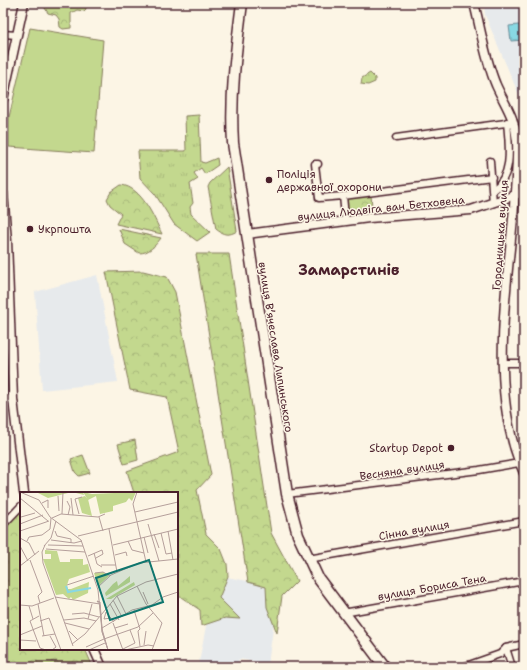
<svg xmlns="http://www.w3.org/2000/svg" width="527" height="670" viewBox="0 0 527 670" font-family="'Shantell Sans',sans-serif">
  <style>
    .built { fill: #e7eaec }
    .grass { fill: url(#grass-tufts); stroke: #867c5c }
    .forest { fill: url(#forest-crowns); stroke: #867c5c }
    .pitch { fill: #c3d88e; stroke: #867c5c }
    .water { fill: url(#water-ripples); stroke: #6f8e99 }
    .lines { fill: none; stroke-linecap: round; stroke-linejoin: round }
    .minor-casing { stroke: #4a1f2b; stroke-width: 9 }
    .tertiary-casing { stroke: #4a1f2b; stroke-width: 11 }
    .primary-casing { stroke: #4a1f2b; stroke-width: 13 }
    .minor { stroke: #fcf5e5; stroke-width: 6 }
    .tertiary { stroke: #fcf5e5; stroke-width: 8 }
    .primary { stroke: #fcf5e5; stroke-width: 10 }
    .poi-dot { fill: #4a1f2b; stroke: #fcf5e5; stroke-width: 1.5 }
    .labels { text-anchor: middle; stroke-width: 3; stroke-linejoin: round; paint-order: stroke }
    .poi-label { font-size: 11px; fill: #4a1f2b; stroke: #fcf5e5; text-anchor: start }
    .street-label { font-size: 11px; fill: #4a1f2b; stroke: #fcf5e5 }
    .district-label { font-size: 15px; font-weight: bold; fill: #4a1f2b; stroke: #fcf5e5 }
    .inset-river { fill: none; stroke: #88d8e3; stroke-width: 2 }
    .inset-road { fill: none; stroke: #b59f9b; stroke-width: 1 }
    .view { fill: #0f766e; fill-opacity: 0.15; stroke: #0f766e; stroke-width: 2 }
    .inset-edge { fill: none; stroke: #4a1f2b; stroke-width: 2 }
  </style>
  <defs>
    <pattern id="grass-tufts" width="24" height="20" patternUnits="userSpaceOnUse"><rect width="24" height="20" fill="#c3d88e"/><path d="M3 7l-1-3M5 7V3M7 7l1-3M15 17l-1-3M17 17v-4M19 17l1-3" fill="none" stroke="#a9b97b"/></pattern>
    <pattern id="forest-crowns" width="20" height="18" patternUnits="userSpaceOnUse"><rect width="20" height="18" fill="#c3d88e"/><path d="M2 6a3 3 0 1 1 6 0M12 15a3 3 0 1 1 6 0" fill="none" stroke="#a9b97b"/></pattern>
    <pattern id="water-ripples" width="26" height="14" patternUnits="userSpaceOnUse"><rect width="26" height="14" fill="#88d8e3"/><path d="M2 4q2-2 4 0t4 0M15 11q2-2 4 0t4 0" fill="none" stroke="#77b9c3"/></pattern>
  </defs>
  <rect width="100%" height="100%" fill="#fcf5e5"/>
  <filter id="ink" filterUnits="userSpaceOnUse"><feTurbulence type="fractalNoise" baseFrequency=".025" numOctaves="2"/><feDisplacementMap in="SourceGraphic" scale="8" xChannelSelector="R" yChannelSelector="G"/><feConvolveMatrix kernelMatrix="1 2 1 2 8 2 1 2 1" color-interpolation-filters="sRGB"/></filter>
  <g filter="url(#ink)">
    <!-- built -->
    <g class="built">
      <polygon points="484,3 524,3 524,107 485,15"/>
      <polygon points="97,275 118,382 42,390 35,292"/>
      <polygon points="216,575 279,587 268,664 239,659 237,667 198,667"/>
    </g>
    <!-- grass -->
    <g class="grass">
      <polygon points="199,115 201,162 205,163 217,158 218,165 205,174 201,168 194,173 198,179 190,184 193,203 190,207 191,214 210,232 197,241 174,224 155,194 140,178 138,151 186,151 185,116"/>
      <path d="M 227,167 L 237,231 C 229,236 223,235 216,229 L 208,187 L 210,183 Z"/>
    </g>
    <!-- forest -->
    <g class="forest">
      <polygon points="42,3 85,3 86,9 84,11 77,10 71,13 71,28 63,29 60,27 59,19 56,15 48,13"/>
      <polygon points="370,73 375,78 375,82 368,85 361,84 362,78"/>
      <path d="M 121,185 C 142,187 154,218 162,234 L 116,224 L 121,214 L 110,205 L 107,199 L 111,192 Z"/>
      <polygon points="371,195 372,207 348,210 347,198"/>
      <path d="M 119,229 L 161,238 C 155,246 149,253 139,253 L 125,244 Z"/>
      <polygon points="196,254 229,254 271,533 297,581 282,596 277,633 267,607 266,587 248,582"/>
      <polygon points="143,271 167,277 175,292 211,475 197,490 206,534 221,549 227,564 228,576 219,598 240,619 225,618 201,626 200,610 181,597 177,589 177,493 134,493 127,471 179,452 167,397 130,390 106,272"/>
      <polygon points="135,440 138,460 124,464 118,444"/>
      <polygon points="83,455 90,473 79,476 75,472 71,459"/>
      <polygon points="21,511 21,649 85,649 93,667 3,667 3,531"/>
    </g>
    <!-- pitch -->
    <polygon class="pitch" points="30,28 103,40 94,153 9,147 9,117"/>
    <!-- water -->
    <polygon class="water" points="518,25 524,26 524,40 511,41 509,26"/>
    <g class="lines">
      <!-- minor casing -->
      <g class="minor-casing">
        <g id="minor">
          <polyline points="3,34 17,35"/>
          <polyline points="396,138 513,122"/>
          <polyline points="490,161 493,203"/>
          <polyline points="318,164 315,164 319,198 343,196 345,217"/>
          <path d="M 493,190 C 514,175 509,146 507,122"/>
          <polyline points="343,196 492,177"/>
          <polyline points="502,363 524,363"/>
          <polyline points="3,398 13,399"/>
          <polyline points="287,494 479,470 519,463"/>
          <polyline points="3,525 21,506"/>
          <polyline points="308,559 524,521"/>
          <polyline points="343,613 524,581"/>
          <polyline points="506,648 512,667"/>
          <polyline points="463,667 500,654 506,648 524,644"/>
        </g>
      </g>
      <!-- tertiary casing -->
      <g class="tertiary-casing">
        <g id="tertiary">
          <path d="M 474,3 C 481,30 485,59 496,85 C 505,105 515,117 517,141 C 518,163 515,186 514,207 C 507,291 488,395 524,473"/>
          <polyline points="3,99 24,3"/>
          <polyline points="3,193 7,241 13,399 24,493"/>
          <polyline points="247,234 369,218 471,210 524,192"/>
          <polyline points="94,649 102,667"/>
        </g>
      </g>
      <!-- primary casing -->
      <g class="primary-casing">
        <path id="primary" d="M 242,3 C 236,50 230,96 233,143 L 287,494 L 298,535 L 318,578 L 385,667"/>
      </g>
      <!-- minor -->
      <use href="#minor" class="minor"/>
      <!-- tertiary -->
      <use href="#tertiary" class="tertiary"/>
      <!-- primary -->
      <use href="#primary" class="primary"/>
    </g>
  </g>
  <!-- markers -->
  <g class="poi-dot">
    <circle cx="269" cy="180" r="4"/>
    <circle cx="30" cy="229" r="4"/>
    <circle cx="451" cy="448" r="4"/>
  </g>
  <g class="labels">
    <!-- poi labels -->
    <g class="poi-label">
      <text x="277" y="178">Поліція<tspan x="277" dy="13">державної охорони</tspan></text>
      <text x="38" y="233">Укрпошта</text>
      <text x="443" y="452" text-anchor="end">Startup Depot</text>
    </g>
    <!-- street labels -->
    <g class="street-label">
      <text transform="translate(381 208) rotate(-6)" y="4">вулиця Людвіга ван Бетховена</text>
      <text transform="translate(500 235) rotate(-86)" y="4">Городницька вулиця</text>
      <text transform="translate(276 347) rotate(81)" y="4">вулиця Вʼячеслава Липинського</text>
      <text transform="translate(402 470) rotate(-8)" y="4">Весняна вулиця</text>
      <text transform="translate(414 530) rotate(-10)" y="4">Сінна вулиця</text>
      <text transform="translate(432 587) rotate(-10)" y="4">вулиця Бориса Тена</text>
    </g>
    <!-- district labels -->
    <g class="district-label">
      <text x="349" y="275">Замарстинів</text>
    </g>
  </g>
  <!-- overview -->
  <g transform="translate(20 492)">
    <rect width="158" height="158" fill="#fcf5e5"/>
    <path d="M 63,0 L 72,2 L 116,0 L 112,9 L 109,6 L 106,10 L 93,14 L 93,19 L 80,22 L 76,4 L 68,8 ZM 25,58 L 37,59 L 40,70 L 50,70 L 50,67 L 63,67 L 63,73 L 68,72 L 70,80 L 49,87 L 47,93 L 48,97 L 51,97 L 69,90 L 68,101 L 53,108 L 51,105 L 49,107 L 43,102 L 36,103 L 23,67 L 31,67 L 31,62 L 25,62 ZM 83,80 L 89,84 L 78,94 L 74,81 ZM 110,84 L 110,90 L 86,104 L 85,101 L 93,92 L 97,89 L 98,94 ZM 114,90 L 115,93 L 91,107 L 86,107 Z" fill="#c3d88e"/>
    <path d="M 65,4 L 68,7 L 72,24 L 62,21 L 58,6 Z" fill="#c3d88e"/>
    <path d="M 16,0 L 63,0 L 64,3 L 52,0 L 28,6 Z" fill="#c3d88e"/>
    <path class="inset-river" d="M 46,94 L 48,100 L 71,96"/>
    <path class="inset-road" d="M 0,0 L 19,8 L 30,25 L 61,48 L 78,98 L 82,139 L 88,158M 117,0 L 113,12 L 126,70M 38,4 L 39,19M 0,6 L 28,29M 51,6 L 53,23M 47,9 L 50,15 L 48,23M 22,11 L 28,8 L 28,16M 115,20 L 158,10M 42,22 L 43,0M 59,22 L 55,7 L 62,5M 1,25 L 15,21M 79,25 L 83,39M 32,26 L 41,22 L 78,25 L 85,22M 0,32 L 23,23M 128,32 L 139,69M 89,37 L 97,80M 0,39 L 29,29M 35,39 L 37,44 L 51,47 L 51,51M 148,39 L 153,68M 141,41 L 146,62 L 152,61M 134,42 L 139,56M 58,44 L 158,20M 124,45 L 128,61M 0,46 L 9,51 L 15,63M 31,48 L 54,51 L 62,49M 7,49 L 9,45 L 22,43 L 30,37 L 31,26M 108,49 L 112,58 L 124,61M 25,53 L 22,60 L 23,71 L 53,154M 28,53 L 63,54M 93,53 L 158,37M 0,54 L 8,69M 24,54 L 31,46 L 36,29M 26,57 L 65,60M 74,61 L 77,72 L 82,75M 95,63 L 106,60 L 107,64M 68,64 L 82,58 L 83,62 L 76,66M 10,68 L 22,100 L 18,104 L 20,111M 81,73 L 96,73M 0,74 L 19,59M 75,81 L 83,80 L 90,84M 47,93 L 74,84M 117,94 L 126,112 L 142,131 L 132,158M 78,95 L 91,83 L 119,71 L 158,67M 123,100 L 128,112M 97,104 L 106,122M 35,105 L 80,112M 93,108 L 102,125M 77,109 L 80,110 L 82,137 L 88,158 L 82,140 L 82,137 L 80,113 ZM 18,112 L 24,144M 90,112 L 99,128M 0,113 L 12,114 L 34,106M 9,114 L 13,127M 114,118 L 120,137 L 118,139 L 120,154M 86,120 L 84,127 L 91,126M 86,120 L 94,130M 52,122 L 64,121 L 79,125M 19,124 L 10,129 L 20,156 L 26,158M 68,127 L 72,112M 44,128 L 64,126 L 76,129M 20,129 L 29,126 L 41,158M 45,131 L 69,137M 93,131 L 103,158M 82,136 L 112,118 L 132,113 L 143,105 L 158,100M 95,136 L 108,132M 49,139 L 58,148M 0,143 L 22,134M 22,144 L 35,142M 30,144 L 36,155 L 32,158M 84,147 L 118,135 L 133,121M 0,148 L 16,149M 52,152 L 65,142 L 97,104 L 126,90 L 158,82M 124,153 L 126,139M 66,155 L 84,147M 103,157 L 115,151 L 110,138M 69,158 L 85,151M 105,158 L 128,153 L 134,154"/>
    <path class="view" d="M 129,68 L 143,110 L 90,128 L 76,86 Z"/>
    <rect width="158" height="158" class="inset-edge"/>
  </g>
  <!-- margin -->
  <rect width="527" height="670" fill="none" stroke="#fcf5e5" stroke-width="16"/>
  <rect x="8" y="8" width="511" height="654" fill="none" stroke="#4a1f2b" stroke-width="1.5" filter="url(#ink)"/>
</svg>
